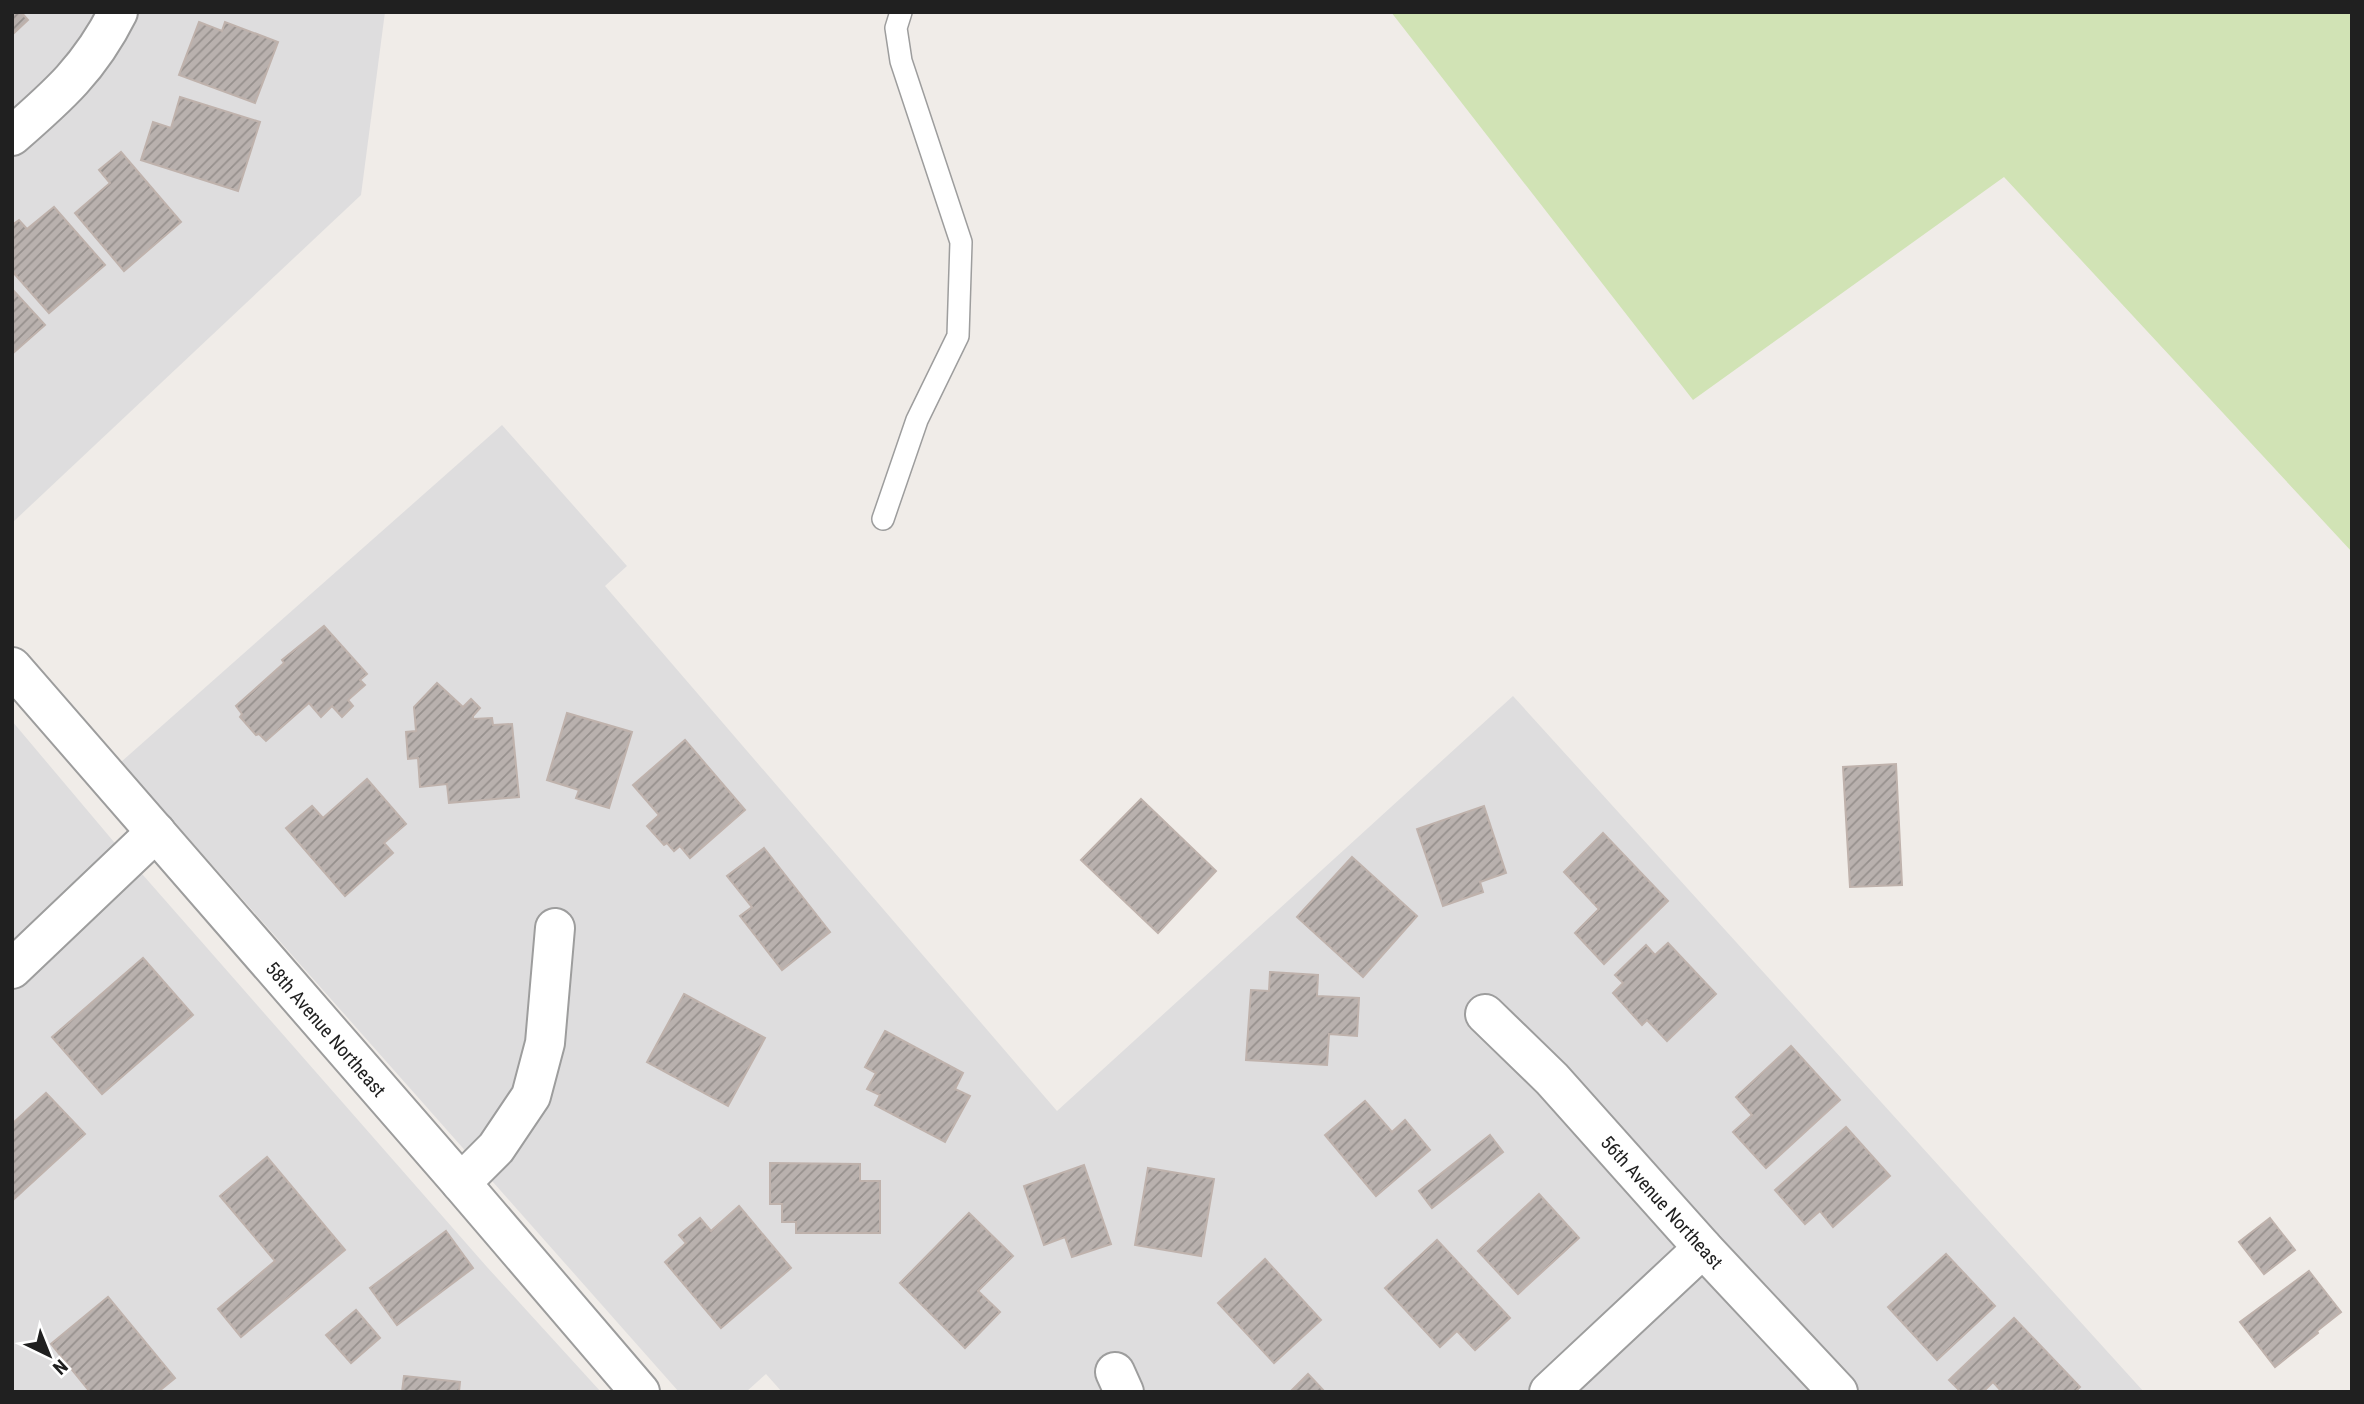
<svg xmlns="http://www.w3.org/2000/svg" width="2364" height="1404" viewBox="0 0 2364 1404" font-family="'Roboto Condensed',sans-serif">
  <style>
    .residential { fill: #deddde }
    .grass { fill: #d1e3b5 }
    .building { fill: url(#building-hatch); stroke: #bfb2ac; stroke-width: 2 }
    .lines { fill: none; stroke-linecap: round; stroke-linejoin: round }
    .lane-casing { stroke: #9d9d9d; stroke-width: 24 }
    .street-casing { stroke: #9d9d9d; stroke-width: 42 }
    .lane { stroke: #fff; stroke-width: 21 }
    .street { stroke: #fff; stroke-width: 38 }
    .labels { text-anchor: middle; stroke-width: 6; stroke-linejoin: round; paint-order: stroke }
    .street-label { font-size: 19px; fill: #202020; stroke: #fff }
  </style>
  <defs>
    <pattern id="building-hatch" width="6" height="6" patternUnits="userSpaceOnUse" patternTransform="scale(1.75)"><rect width="6" height="6" fill="#b9b1ae"/><path d="M-1 1l2-2M0 6l6-6M5 7l2-2" fill="none" stroke="#96908d"/></pattern>
  </defs>
  <rect width="100%" height="100%" fill="#f0ece8"/>
  <!-- residential -->
  <g class="residential">
    <polygon points="12,12 385,12 361,195 12,523"/>
    <polygon points="502,425 627,566 605,586 1057,1111 1513,696 2144,1392 782,1392 766,1374 746,1392 679,1392 121,762"/>
    <polygon points="12,721 114,842 487,1267 601,1392 12,1392"/>
  </g>
  <!-- grass -->
  <polygon class="grass" points="1391,12 2352,12 2352,552 2004,177 1693,400"/>
  <!-- building -->
  <g class="building">
    <polygon points="12,12 21,12 28,20 12,35"/>
    <polygon points="199,22 222,31 225,22 278,42 255,103 179,75"/>
    <polygon points="180,97 260,122 238,191 141,160 153,122 171,128"/>
    <polygon points="121,152 181,222 124,271 75,213 110,183 99,170"/>
    <polygon points="54,207 105,265 49,313 12,271 12,225 19,220 27,229"/>
    <polygon points="12,289 45,325 12,354"/>
    <polygon points="324,626 367,674 360,680 365,685 348,700 353,706 342,717 332,706 321,717 309,703 266,741 259,734 256,735 240,717 242,714 236,706 284,663 282,660"/>
    <polygon points="437,683 463,707 471,699 480,708 473,716 473,719 492,718 493,725 512,724 519,797 449,803 447,784 420,787 418,758 408,759 406,732 416,731 414,707"/>
    <polygon points="567,713 632,732 609,808 576,798 579,790 547,780"/>
    <polygon points="685,740 745,810 690,858 680,846 674,851 667,843 664,845 647,826 659,815 633,785"/>
    <polygon points="1896,764 1902,885 1850,887 1843,767"/>
    <polygon points="367,779 406,824 384,843 393,853 345,896 286,828 312,806 323,818"/>
    <polygon points="1141,799 1216,871 1158,933 1081,860"/>
    <polygon points="1484,806 1506,873 1480,882 1483,892 1443,906 1417,829"/>
    <polygon points="1603,833 1668,901 1604,964 1575,933 1599,909 1564,872"/>
    <polygon points="764,848 830,932 782,970 740,916 752,907 727,876"/>
    <polygon points="1352,857 1417,916 1363,977 1297,917"/>
    <polygon points="1668,943 1716,994 1667,1041 1647,1020 1642,1025 1613,993 1623,983 1615,975 1646,945 1655,955"/>
    <polygon points="143,958 193,1015 102,1094 52,1037"/>
    <polygon points="1270,972 1318,975 1317,996 1359,998 1357,1036 1329,1034 1327,1065 1246,1060 1251,990 1269,991"/>
    <polygon points="684,994 765,1038 728,1106 647,1062"/>
    <polygon points="885,1031 963,1073 955,1089 970,1096 945,1142 875,1105 880,1095 867,1089 876,1073 865,1067"/>
    <polygon points="1791,1046 1840,1100 1766,1168 1733,1132 1752,1115 1736,1097"/>
    <polygon points="46,1093 85,1134 12,1201 12,1124"/>
    <polygon points="1365,1101 1392,1132 1405,1120 1430,1150 1376,1196 1325,1135"/>
    <polygon points="1846,1127 1890,1176 1833,1227 1820,1211 1805,1224 1775,1190"/>
    <polygon points="1490,1135 1503,1152 1432,1208 1419,1191"/>
    <polygon points="267,1157 345,1250 241,1337 218,1309 275,1261 220,1196"/>
    <polygon points="770,1163 860,1164 860,1181 880,1181 880,1233 796,1233 796,1222 782,1222 782,1204 770,1204"/>
    <polygon points="1084,1165 1111,1244 1072,1257 1065,1237 1044,1245 1024,1186"/>
    <polygon points="1148,1168 1214,1179 1201,1256 1135,1245"/>
    <polygon points="1539,1194 1579,1238 1518,1294 1478,1251"/>
    <polygon points="739,1206 791,1268 721,1328 665,1262 686,1243 679,1235 700,1218 711,1231"/>
    <polygon points="969,1213 1013,1256 978,1291 1000,1312 965,1348 900,1283"/>
    <polygon points="2270,1218 2295,1250 2264,1274 2239,1242"/>
    <polygon points="446,1231 473,1268 397,1325 370,1288"/>
    <polygon points="1437,1240 1510,1318 1475,1350 1457,1331 1440,1347 1385,1288"/>
    <polygon points="1946,1254 1995,1306 1937,1360 1888,1307"/>
    <polygon points="1265,1259 1321,1320 1274,1363 1218,1303"/>
    <polygon points="2309,1271 2341,1312 2317,1331 2318,1333 2275,1367 2240,1322"/>
    <polygon points="108,1297 175,1378 158,1392 90,1392 51,1344"/>
    <polygon points="356,1310 380,1338 351,1363 326,1335"/>
    <polygon points="2014,1318 2080,1387 2075,1392 2002,1392 1993,1382 1983,1392 1961,1392 1949,1380"/>
    <polygon points="1308,1374 1325,1392 1290,1392"/>
    <polygon points="404,1376 460,1382 459,1392 402,1392"/>
  </g>
  <g class="lines">
    <!-- lane casing -->
    <g class="lane-casing">
      <polyline id="lane" points="883,519 917,420 958,336 961,242 901,61 896,28 901,12"/>
    </g>
    <!-- street casing -->
    <g class="street-casing">
      <g id="street">
        <path d="M 12,136 C 58,96 90,68 118,12"/>
        <polyline points="12,667 461,1183 640,1392"/>
        <polyline points="12,969 156,832"/>
        <polyline points="1485,1014 1552,1079 1703,1248 1838,1392"/>
        <polyline points="461,1183 496,1148 531,1096 545,1043 555,928"/>
        <polyline points="1115,1372 1124,1392"/>
        <polyline points="1549,1392 1703,1248"/>
      </g>
    </g>
    <!-- lane -->
    <use href="#lane" class="lane"/>
    <!-- street -->
    <use href="#street" class="street"/>
  </g>
  <g class="labels">
    <!-- street labels -->
    <g class="street-label">
      <text transform="translate(326 1029) rotate(49)" y="7">58th Avenue Northeast</text>
      <text transform="translate(1662 1202) rotate(48)" y="7">56th Avenue Northeast</text>
    </g>
  </g>
  <!-- border -->
  <rect width="2364" height="1404" fill="none" stroke="#202020" stroke-width="28"/>
  <!-- north arrow -->
  <g transform="translate(49 1355) rotate(137)" stroke="#ffffff" stroke-width="5" paint-order="stroke">
  <path d="M0-5L12 26L0 18L-12 26Z" fill="#202020"/>
  <text y="-10" font-size="19" font-weight="bold" text-anchor="middle" fill="#202020">N</text>
  </g>
</svg>
